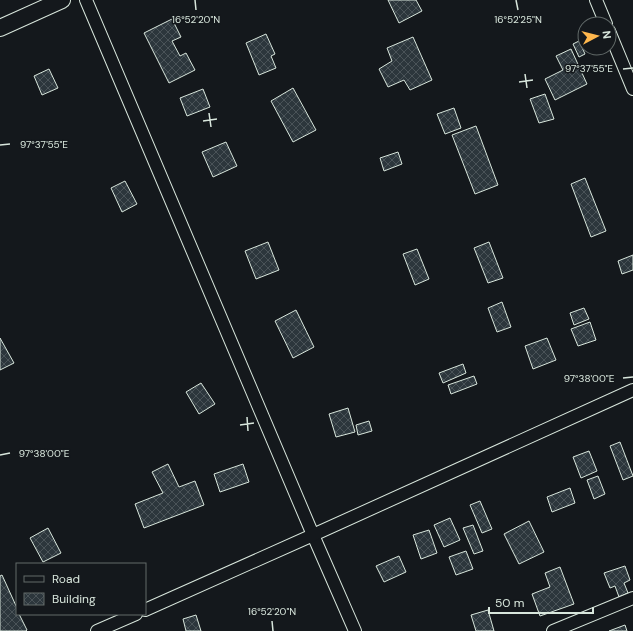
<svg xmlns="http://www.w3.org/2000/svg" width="633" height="631" viewBox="0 0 633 631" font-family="'DM Sans',sans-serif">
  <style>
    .building { fill: url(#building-cross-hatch); stroke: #d8e6dc }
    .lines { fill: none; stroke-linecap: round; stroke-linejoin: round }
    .minor-casing { stroke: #d8e6dc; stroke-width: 14 }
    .tertiary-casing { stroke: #d8e6dc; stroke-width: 18 }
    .minor { stroke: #14181c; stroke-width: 12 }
    .tertiary { stroke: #14181c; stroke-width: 16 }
    .ticks { fill: none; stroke: #d8e6dc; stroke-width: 1.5 }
    .ticks-label { font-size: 10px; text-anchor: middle; fill: #d8e6dc; stroke: #14181c; stroke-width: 3; stroke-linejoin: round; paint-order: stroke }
  </style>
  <defs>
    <pattern id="building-cross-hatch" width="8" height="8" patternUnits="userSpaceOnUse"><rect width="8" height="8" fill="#2c363c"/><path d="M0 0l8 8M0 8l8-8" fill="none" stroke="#4a5358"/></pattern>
  </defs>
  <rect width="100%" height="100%" fill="#14181c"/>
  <!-- building -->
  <g class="building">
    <polygon points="388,0 416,0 422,11 399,23"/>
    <polygon points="172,19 181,37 172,41 180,56 186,53 195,70 169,83 144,33"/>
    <polygon points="266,34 275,54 271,56 276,68 259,75 246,43"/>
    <polygon points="413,37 432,80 410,90 404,80 388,87 379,69 392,61 387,48"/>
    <polygon points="579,41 585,54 579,57 573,44"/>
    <polygon points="571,49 587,84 555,100 545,79 563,70 556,56"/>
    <polygon points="49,69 58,88 42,95 34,76"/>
    <polygon points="293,88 316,130 293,142 271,101"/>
    <polygon points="203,89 210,107 187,116 180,98"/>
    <polygon points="545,94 554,119 539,123 530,99"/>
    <polygon points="454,108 461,128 445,134 437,114"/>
    <polygon points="476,126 498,185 475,194 452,135"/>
    <polygon points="226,142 237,166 213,177 202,152"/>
    <polygon points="398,152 402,164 384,171 380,158"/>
    <polygon points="585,178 606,231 591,237 571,184"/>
    <polygon points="125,181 137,204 122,212 111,188"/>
    <polygon points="268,242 279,270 256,279 245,251"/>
    <polygon points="489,242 503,278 488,283 474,248"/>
    <polygon points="417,249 429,279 415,285 403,254"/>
    <polygon points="633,255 633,270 622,274 618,261"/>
    <polygon points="502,302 511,327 497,332 488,308"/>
    <polygon points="584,308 589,319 574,325 570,313"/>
    <polygon points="296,310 314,347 293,358 275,321"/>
    <polygon points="590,322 596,340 578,346 571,329"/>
    <polygon points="0,338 14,363 0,370"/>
    <polygon points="547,338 556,360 533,369 525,346"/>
    <polygon points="463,364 466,373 443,383 439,373"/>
    <polygon points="474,376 477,384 451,394 448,385"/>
    <polygon points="201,383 215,404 199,414 186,392"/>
    <polygon points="348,408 355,432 336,437 329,414"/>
    <polygon points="369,421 372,431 358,435 356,425"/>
    <polygon points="620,442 633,476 623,480 610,446"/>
    <polygon points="589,451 597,471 581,478 573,457"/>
    <polygon points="168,464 179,487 195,481 204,505 144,528 135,504 163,493 152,472"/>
    <polygon points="243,464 249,482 220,492 214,474"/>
    <polygon points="598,476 605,494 594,499 587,480"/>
    <polygon points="570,488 575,503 552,512 547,497"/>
    <polygon points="480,501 492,529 482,533 470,505"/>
    <polygon points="450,518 460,540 444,547 434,525"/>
    <polygon points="529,521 544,552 519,564 504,534"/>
    <polygon points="473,525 483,551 474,554 463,528"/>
    <polygon points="48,528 61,553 43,562 30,538"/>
    <polygon points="429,530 437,553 421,559 413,535"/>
    <polygon points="466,551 473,569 456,575 449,557"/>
    <polygon points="399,556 406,572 384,582 376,566"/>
    <polygon points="625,566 630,580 624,583 628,593 619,597 615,586 610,588 604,573"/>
    <polygon points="560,567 574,604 540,616 532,594 550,587 545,573"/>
    <polygon points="2,575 17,608 17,614 19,614 27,630 26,631 0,631 0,576"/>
    <polygon points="488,610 494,631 476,631 471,615"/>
    <polygon points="196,615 201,631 186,631 183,619"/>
    <polygon points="625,625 627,631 609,631"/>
  </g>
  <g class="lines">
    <!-- minor casing -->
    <g class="minor-casing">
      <g id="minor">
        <polyline points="86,0 313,535 355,631"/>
        <polyline points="596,0 606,24"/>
        <polyline points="609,31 633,89"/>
        <polyline points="145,610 313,535 633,390"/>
        <polyline points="97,631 136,614"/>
        <polyline points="553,631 633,598"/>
      </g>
    </g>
    <!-- tertiary casing -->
    <g class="tertiary-casing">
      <polyline id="tertiary" points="0,28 62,0"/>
    </g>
    <!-- minor -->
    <use href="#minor" class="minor"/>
    <!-- tertiary -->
    <use href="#tertiary" class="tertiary"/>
  </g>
  <!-- ticks -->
  <path class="ticks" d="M 195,0 L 196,10M 516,0 L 518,10M 623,69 L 633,68M 525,74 L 527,88M 519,82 L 533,80M 209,113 L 211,127M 203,121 L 217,119M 0,145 L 10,144M 623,378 L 633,377M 247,417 L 248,431M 240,425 L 254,423M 0,455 L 10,453M 272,621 L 273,631"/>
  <g class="ticks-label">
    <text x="196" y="23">16°52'20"N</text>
    <text x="518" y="23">16°52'25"N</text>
    <text x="589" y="72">97°37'55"E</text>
    <text x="44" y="148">97°37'55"E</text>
    <text x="589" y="382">97°38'00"E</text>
    <text x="44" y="457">97°38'00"E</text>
    <text x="272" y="615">16°52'20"N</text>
  </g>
  <!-- legend -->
  <rect x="16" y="563" width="130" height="52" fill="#14181c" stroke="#626a69"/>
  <rect x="24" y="576" width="20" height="6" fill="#14181c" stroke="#626a69"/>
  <text x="52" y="583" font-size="12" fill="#d8e6dc">Road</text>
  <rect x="24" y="593" width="20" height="12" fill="url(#building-cross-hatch)" stroke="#626a69"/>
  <text x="52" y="603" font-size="12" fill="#d8e6dc">Building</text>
  <!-- north arrow -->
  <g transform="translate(597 36) rotate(83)"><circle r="19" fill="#14181c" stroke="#626a69"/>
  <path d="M0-3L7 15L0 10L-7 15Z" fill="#ffb74d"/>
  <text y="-6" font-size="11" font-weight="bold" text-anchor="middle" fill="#d8e6dc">N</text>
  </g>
  <!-- scale -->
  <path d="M489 607v6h104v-6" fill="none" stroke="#d8e6dc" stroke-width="2"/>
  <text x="495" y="607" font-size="12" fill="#d8e6dc" stroke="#14181c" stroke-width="3" paint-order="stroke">50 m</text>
</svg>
